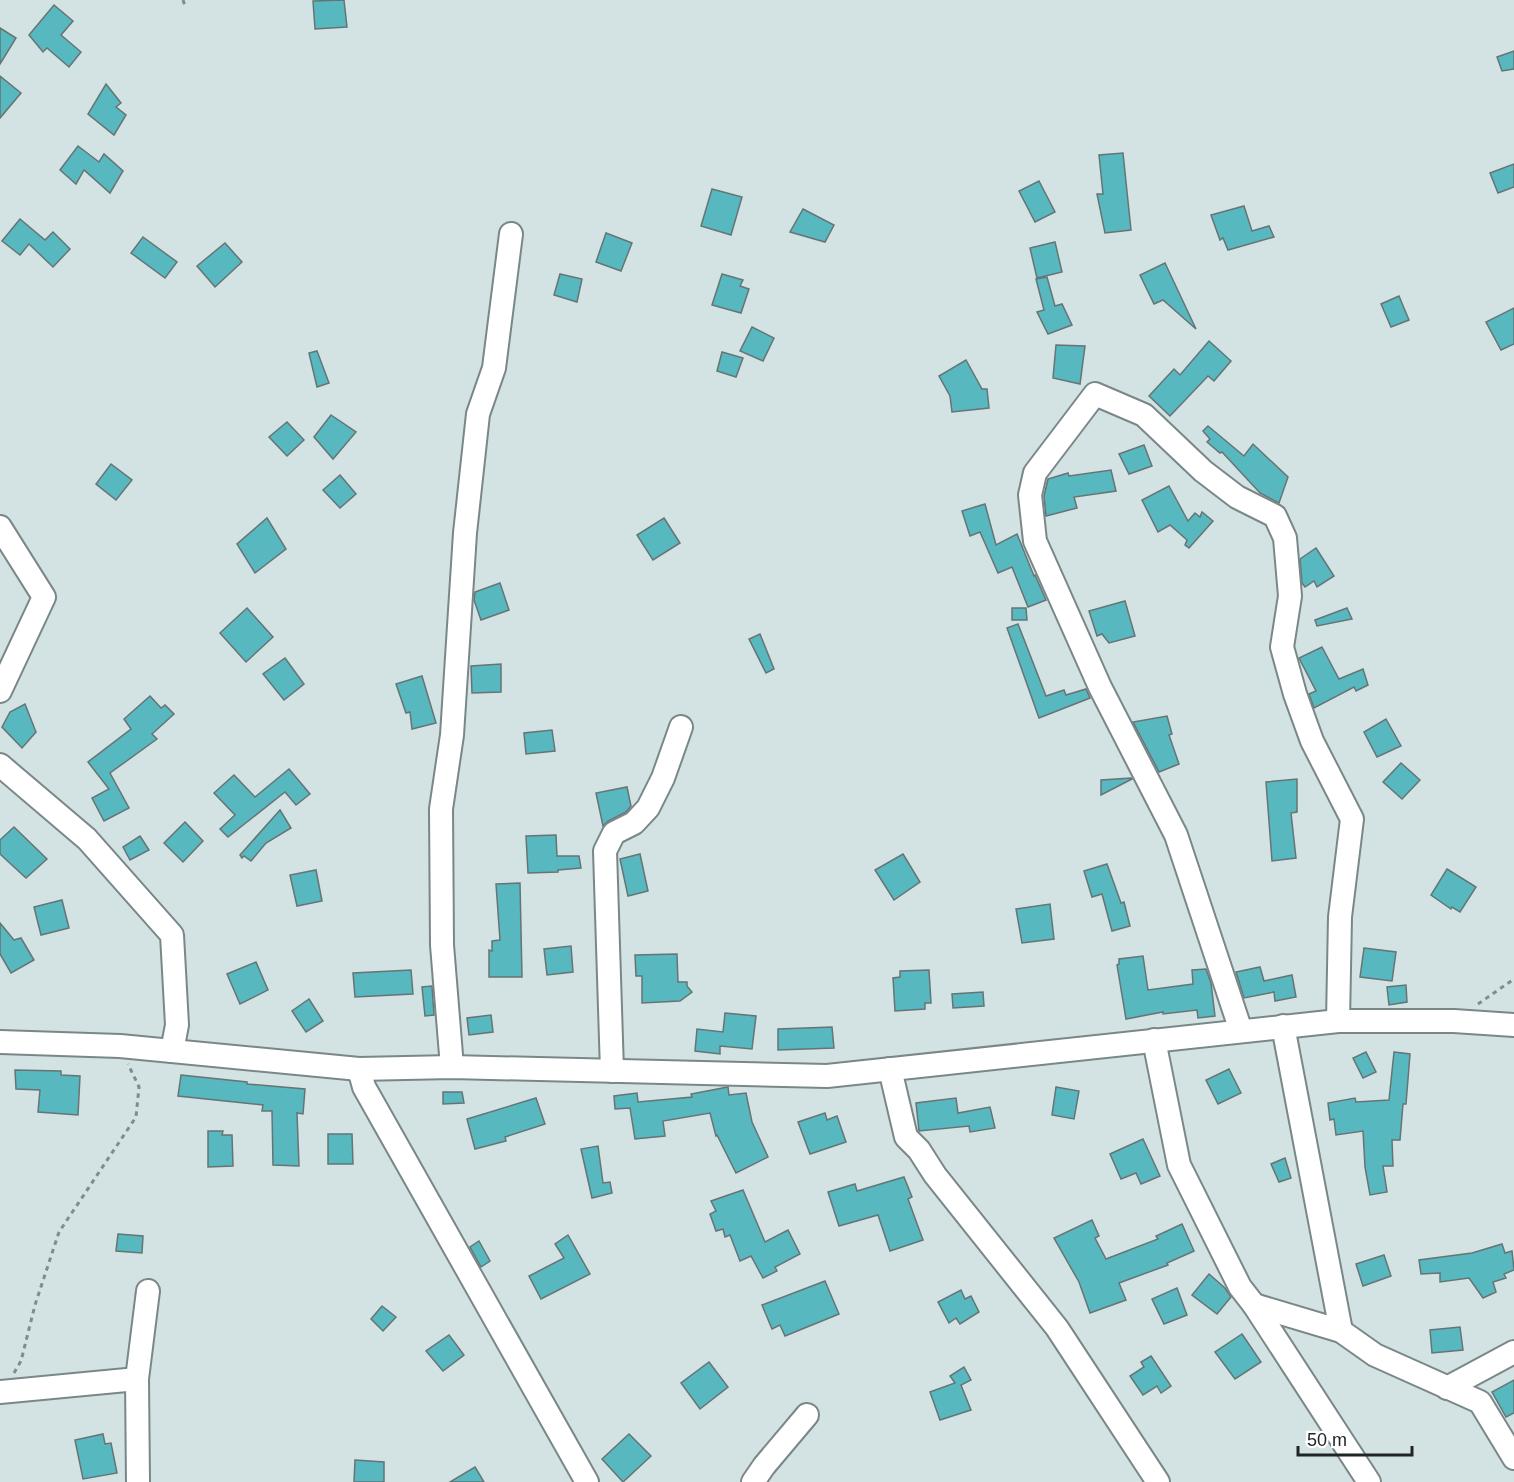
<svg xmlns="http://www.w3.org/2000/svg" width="1514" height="1482" viewBox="0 0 1514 1482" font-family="Arial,sans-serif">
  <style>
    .building { fill: #57b8bf; stroke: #667475; stroke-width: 1.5 }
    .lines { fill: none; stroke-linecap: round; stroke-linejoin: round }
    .minor-casing { stroke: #7a8788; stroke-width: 26 }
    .path { stroke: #818c8c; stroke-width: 3; stroke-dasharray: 4.5 4.5; stroke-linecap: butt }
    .minor { stroke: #fff; stroke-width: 22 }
  </style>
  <rect width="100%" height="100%" fill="#d3e2e3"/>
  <!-- building -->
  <g class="building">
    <polygon points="344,0 347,27 315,29 313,1"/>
    <polygon points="54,5 73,21 61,35 81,52 69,67 47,48 43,52 29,35"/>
    <polygon points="0,28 16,38 0,64"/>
    <polygon points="1514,51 1514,69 1502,71 1497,57"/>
    <polygon points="0,76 21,93 0,118"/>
    <polygon points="106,84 121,103 116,107 126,115 114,135 88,114"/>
    <polygon points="78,146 99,162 104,154 123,171 110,193 84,170 76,184 60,170"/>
    <polygon points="1123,153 1131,230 1105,233 1097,194 1103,194 1099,155"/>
    <polygon points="1514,164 1514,187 1498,193 1490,173"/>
    <polygon points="1039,181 1055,212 1035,222 1019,191"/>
    <polygon points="712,189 742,197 731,235 701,226"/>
    <polygon points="1244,206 1252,231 1269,226 1274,237 1228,250 1223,238 1220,240 1211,215"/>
    <polygon points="803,209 834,225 825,242 790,232"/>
    <polygon points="20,219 45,240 53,232 70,249 53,267 29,244 20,255 2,241"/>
    <polygon points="606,233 632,243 621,271 596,262"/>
    <polygon points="143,237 177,262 165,278 131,253"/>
    <polygon points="1055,242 1062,272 1037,278 1030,248"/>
    <polygon points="225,243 242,262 215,287 197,266"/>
    <polygon points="1165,263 1196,329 1163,300 1154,304 1140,275"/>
    <polygon points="560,274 582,279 577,302 554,295"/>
    <polygon points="722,274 743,280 740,286 749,289 741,313 712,305"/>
    <polygon points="1047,277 1055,306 1062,304 1072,325 1048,334 1037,312 1044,310 1036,279"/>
    <polygon points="1399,296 1409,320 1391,327 1381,304"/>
    <polygon points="1514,308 1514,344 1501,350 1486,322"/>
    <polygon points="752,327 774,338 763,361 740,351"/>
    <polygon points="1209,341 1231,361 1214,381 1208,376 1170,416 1149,396 1174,369 1180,375"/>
    <polygon points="1056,345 1085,346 1080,384 1053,378"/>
    <polygon points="317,351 329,383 317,387 309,353"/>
    <polygon points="722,352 743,358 736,377 717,371"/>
    <polygon points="966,360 982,389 987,389 989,408 952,412 950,396 939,376"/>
    <polygon points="331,415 356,432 333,459 314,437"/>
    <polygon points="287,422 304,440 287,456 269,437"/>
    <polygon points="1208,426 1244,456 1253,444 1288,477 1279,503 1260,493 1222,452 1220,453 1207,442 1210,439 1203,431"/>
    <polygon points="1144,445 1152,466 1129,474 1119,454"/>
    <polygon points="111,464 132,480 116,500 96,484"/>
    <polygon points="1111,470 1116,491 1074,497 1077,508 1046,516 1044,496 1048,479 1068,473 1069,476"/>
    <polygon points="340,475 356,494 340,508 323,490"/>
    <polygon points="1169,486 1188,521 1195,513 1200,517 1202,512 1213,521 1189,548 1185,545 1187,540 1170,525 1158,532 1142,500"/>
    <polygon points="985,504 996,545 1017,534 1034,576 1035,575 1046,600 1028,607 1012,567 998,573 980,532 970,536 962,511"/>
    <polygon points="267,518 286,549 255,573 237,544"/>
    <polygon points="664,518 680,543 653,560 637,535"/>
    <polygon points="1316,548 1334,576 1317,587 1314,581 1305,587 1302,583 1300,559"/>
    <polygon points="500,583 509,610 481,620 474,600 475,592"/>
    <polygon points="1125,601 1135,636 1109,643 1102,634 1097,636 1089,611"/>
    <polygon points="247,608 273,637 246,662 220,633"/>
    <polygon points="1012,608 1026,608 1027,620 1012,620"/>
    <polygon points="1347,608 1352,619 1317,626 1315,620"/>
    <polygon points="1018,624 1046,696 1064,690 1066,695 1086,689 1090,698 1039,718 1007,628"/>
    <polygon points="760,634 774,669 766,673 749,639"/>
    <polygon points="1322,647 1339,679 1363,669 1368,685 1356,691 1354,687 1314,708 1309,694 1316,691 1299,658"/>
    <polygon points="285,658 304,684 284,700 263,674"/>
    <polygon points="501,664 501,692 472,693 471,666"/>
    <polygon points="422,676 436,723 412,729 410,712 406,713 396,684"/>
    <polygon points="150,696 161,708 165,705 174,714 152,734 157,739 110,773 129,808 104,821 92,798 109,789 88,762 131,729 124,719"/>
    <polygon points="25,704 36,732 22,748 2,727 10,712"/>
    <polygon points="1167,716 1172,734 1169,735 1179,764 1159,772 1133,722"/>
    <polygon points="1386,719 1401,746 1377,757 1364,732"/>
    <polygon points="552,730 555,751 526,754 524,733"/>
    <polygon points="1401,763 1420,780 1402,799 1383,782"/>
    <polygon points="289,769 310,794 296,805 285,792 228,837 220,829 235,815 214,793 234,775 255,797"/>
    <polygon points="1131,778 1132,779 1101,795 1101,780"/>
    <polygon points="1297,779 1297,812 1291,813 1296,858 1272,861 1266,782"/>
    <polygon points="627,787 631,806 626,812 608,821 603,826 596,793"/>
    <polygon points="280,810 291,828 266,843 251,861 244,856 242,858 240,855"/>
    <polygon points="185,822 203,841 183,862 164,843"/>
    <polygon points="14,827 47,859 26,878 0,854 0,840"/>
    <polygon points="556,835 557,856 579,856 581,868 558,870 558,872 528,873 526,836"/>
    <polygon points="140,836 149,850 130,860 123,847"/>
    <polygon points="640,854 648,891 628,896 620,859"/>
    <polygon points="903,854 920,882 894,900 875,870"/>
    <polygon points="1107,864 1121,903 1124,902 1130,926 1112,931 1102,894 1092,897 1084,871"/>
    <polygon points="1447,869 1476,887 1460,912 1452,907 1451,909 1431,895"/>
    <polygon points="316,870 322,901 297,906 290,875"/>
    <polygon points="520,883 522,977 489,977 489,950 492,951 492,941 500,940 496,884"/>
    <polygon points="62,900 69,928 41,935 34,907"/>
    <polygon points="1050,904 1054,939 1022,943 1016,909"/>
    <polygon points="0,923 14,940 21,938 34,960 11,973 0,954"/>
    <polygon points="571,946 573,972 547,975 544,949"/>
    <polygon points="1364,948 1396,952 1392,981 1360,977"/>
    <polygon points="677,954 678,982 687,982 687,986 692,992 680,1001 642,1003 642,976 636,976 635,955"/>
    <polygon points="1143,956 1148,990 1193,984 1192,970 1206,969 1211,983 1215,1016 1198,1018 1197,1010 1163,1014 1163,1012 1126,1019 1117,965 1119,964 1119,959"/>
    <polygon points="256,962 268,990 240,1004 227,974"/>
    <polygon points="1260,967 1264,981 1292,975 1296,997 1275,1001 1274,992 1244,998 1236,972"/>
    <polygon points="411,970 413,994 355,997 353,973"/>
    <polygon points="929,970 931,1003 925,1003 925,1009 895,1011 893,978 900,977 900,971"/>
    <polygon points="1406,985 1407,1002 1389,1005 1387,987"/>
    <polygon points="432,986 434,1015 425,1016 422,987"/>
    <polygon points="983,992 984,1006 953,1008 952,994"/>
    <polygon points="309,999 323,1021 306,1032 292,1011"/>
    <polygon points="725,1013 756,1016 752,1049 720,1046 720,1054 695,1051 697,1029 723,1032"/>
    <polygon points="491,1015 493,1032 469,1035 467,1018"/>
    <polygon points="832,1027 834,1048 778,1050 778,1029"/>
    <polygon points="1366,1052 1376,1072 1363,1078 1353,1058"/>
    <polygon points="1394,1052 1410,1054 1406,1104 1403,1104 1400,1140 1392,1140 1393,1166 1383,1166 1387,1192 1370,1195 1365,1167 1363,1131 1336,1135 1334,1119 1330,1120 1328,1103 1355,1098 1356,1102 1389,1100"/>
    <polygon points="1229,1069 1241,1093 1218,1104 1206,1080"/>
    <polygon points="15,1070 61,1071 61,1075 80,1076 78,1115 38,1112 40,1090 16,1089"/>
    <polygon points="181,1075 247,1082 247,1084 305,1089 303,1114 297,1113 299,1166 273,1165 272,1111 262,1111 263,1105 178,1096"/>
    <polygon points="728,1087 729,1095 746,1093 752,1122 768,1157 736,1173 717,1135 716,1136 710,1113 663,1121 665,1136 635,1139 630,1108 615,1109 614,1096 637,1093 638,1102 692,1097 691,1094"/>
    <polygon points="1056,1087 1079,1091 1074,1119 1052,1115"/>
    <polygon points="443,1092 462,1092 464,1103 443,1104"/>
    <polygon points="536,1098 545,1124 505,1137 506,1141 475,1149 467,1119"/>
    <polygon points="956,1098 958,1113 990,1107 995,1128 970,1132 969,1126 919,1131 916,1103"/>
    <polygon points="825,1113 827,1120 837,1116 846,1142 810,1154 798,1122"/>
    <polygon points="208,1131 223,1131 222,1135 232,1135 233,1166 208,1167"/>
    <polygon points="328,1134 352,1134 353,1164 328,1164"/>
    <polygon points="1143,1139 1160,1176 1141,1184 1136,1173 1121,1179 1110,1154"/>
    <polygon points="598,1146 603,1183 610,1182 612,1193 592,1198 581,1149"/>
    <polygon points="1285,1158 1291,1178 1279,1182 1271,1164"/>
    <polygon points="904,1177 912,1197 908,1199 923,1240 890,1251 878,1215 839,1226 828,1192 855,1184 857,1191"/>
    <polygon points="743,1190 765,1242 788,1230 800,1254 775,1267 777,1271 763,1278 751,1256 740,1261 730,1235 725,1237 723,1229 716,1231 710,1214 716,1211 711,1201"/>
    <polygon points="1092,1220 1099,1236 1095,1238 1106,1259 1158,1239 1156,1236 1182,1224 1194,1251 1167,1263 1168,1265 1119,1283 1126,1300 1090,1313 1079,1282 1054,1238"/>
    <polygon points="118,1234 143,1236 142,1253 116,1251"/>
    <polygon points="568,1235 590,1274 541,1299 529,1276 564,1258 555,1244"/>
    <polygon points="479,1241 490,1261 481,1267 470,1247"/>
    <polygon points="1502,1244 1505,1253 1512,1251 1514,1270 1504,1274 1506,1278 1493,1282 1496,1292 1483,1298 1469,1278 1440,1282 1440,1273 1421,1274 1419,1260 1472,1253"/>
    <polygon points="1384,1255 1391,1276 1363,1286 1356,1264"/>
    <polygon points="1209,1274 1225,1288 1231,1297 1217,1314 1192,1295"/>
    <polygon points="825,1281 839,1314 785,1336 780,1325 772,1329 762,1305"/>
    <polygon points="1177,1288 1187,1315 1164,1324 1152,1299"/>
    <polygon points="961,1290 965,1299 971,1296 979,1312 960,1324 956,1318 949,1323 938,1302"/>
    <polygon points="382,1306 396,1317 383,1331 371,1319"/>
    <polygon points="1460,1327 1463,1350 1432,1353 1430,1330"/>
    <polygon points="1242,1334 1261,1362 1235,1379 1215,1352"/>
    <polygon points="449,1335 464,1355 443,1371 426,1351"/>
    <polygon points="1151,1356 1171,1386 1161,1393 1157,1386 1143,1395 1130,1376 1144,1367 1141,1362"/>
    <polygon points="709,1362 728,1387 700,1409 681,1383"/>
    <polygon points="964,1367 971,1380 961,1385 971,1410 940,1420 930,1392 955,1383 950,1376"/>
    <polygon points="1514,1380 1514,1413 1506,1417 1492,1392"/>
    <polygon points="103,1434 105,1444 111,1443 117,1473 83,1479 75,1440"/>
    <polygon points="629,1434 651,1456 623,1482 602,1459"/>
    <polygon points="355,1460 384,1462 384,1482 354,1482"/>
    <polygon points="475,1467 484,1482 450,1482"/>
  </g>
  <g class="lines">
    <!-- minor casing -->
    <g class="minor-casing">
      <g id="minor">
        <polyline points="0,527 44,597 0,691"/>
        <polyline points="0,765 87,839 172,935 177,1025 172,1051"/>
        <polyline points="1283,1026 1341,1331"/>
        <polyline points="1241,1031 1176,835 1100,687 1035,541 1030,495 1035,473 1095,394 1144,415 1203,471 1237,497 1275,516 1285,538 1290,596 1282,647 1295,694 1312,741 1352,819 1340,917 1338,1021"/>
        <polyline points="1154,1040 1179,1165 1240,1287 1254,1305 1369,1482"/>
        <polyline points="0,1042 120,1046 359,1069 452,1067 827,1076 1338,1021 1454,1021 1514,1025"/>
        <polyline points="452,1067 442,945 441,809 452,735 465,533 478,414 494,368 511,234"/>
        <polyline points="359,1069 364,1087 587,1482"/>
        <polyline points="890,1069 906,1137 919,1150 935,1175 1057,1328 1158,1482"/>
        <polyline points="612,1071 605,851 614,833 634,823 648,808 663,778 681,727"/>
        <polyline points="1254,1305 1341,1331 1375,1355 1480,1402 1514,1458"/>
        <polyline points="1447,1388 1514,1352"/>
        <polyline points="0,1392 137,1379"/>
        <polyline points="138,1482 137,1379 148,1291"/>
        <polyline points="753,1482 764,1466 807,1415"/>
      </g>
    </g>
    <!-- path -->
    <g class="path">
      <polyline points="183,0 185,6"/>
      <polyline points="1478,1004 1514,979"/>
      <polyline points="14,1373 21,1361 35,1305 59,1232 136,1117 139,1087 128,1064"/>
    </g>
    <!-- minor -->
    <use href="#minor" class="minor"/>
  </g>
  <!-- scale -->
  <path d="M1298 1446v9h114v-9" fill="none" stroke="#202525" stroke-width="3"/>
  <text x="1307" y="1446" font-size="18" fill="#202525" stroke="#ffffff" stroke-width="4.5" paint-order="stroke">50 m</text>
</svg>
